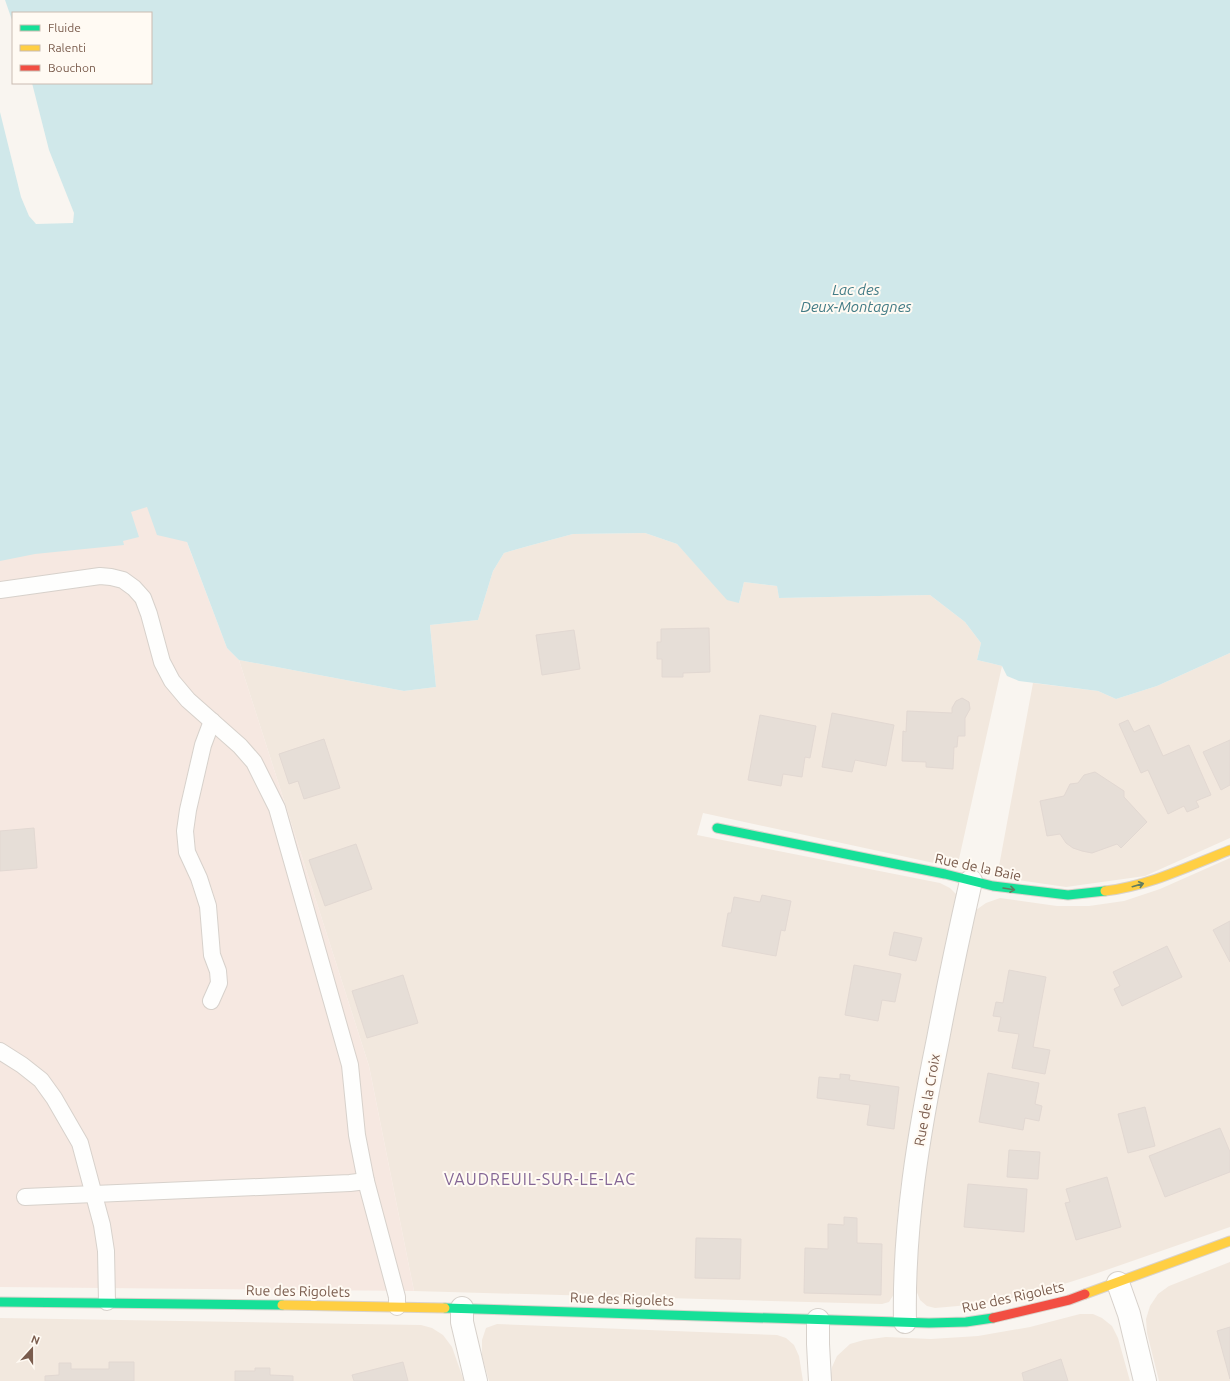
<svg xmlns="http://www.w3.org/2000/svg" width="1230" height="1381" viewBox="0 0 1230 1381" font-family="Ubuntu,sans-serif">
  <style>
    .residential { fill: #f2e8de }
    .commercial { fill: #f6e8e1 }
    .water { fill: #d0e8ea; fill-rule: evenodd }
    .pier { fill: #f9f5f0 }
    .building { fill: #e6ded7; stroke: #e2d8d2 }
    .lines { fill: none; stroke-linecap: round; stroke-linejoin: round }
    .lane-casing { stroke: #d7d1cb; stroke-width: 18 }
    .street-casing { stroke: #d7d1cb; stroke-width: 24 }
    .fast-casing { stroke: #d9d2cb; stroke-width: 11 }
    .slow-casing { stroke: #d9d2cb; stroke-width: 11 }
    .jam-casing { stroke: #d9d2cb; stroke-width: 11 }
    .lane { stroke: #fefefd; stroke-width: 16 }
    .street { stroke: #fefefd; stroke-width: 22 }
    .fast { stroke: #16e098; stroke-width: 9 }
    .slow { stroke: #ffcf43; stroke-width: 9 }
    .jam { stroke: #f24e42; stroke-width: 9 }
    .oneway { stroke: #617d60 }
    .labels { text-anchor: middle; stroke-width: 4; stroke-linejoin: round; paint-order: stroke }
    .street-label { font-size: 14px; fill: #7a5c4d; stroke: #fffaf3 }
    .water-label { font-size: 15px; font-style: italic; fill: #437c86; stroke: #fffaf3 }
    .quarter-label { font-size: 16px; letter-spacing: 1px; fill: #846695; stroke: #fffaf3 }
  </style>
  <rect width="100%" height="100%" fill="#f9f5f0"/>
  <!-- residential -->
  <g class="residential">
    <polygon points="645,533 677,544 701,570 739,603 744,582 777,586 779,598 930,595 965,622 981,643 977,660 990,663 1002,666 957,868 703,813 697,835 940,883 950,888 956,894 957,901 925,1055 901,1185 897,1220 894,1294 889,1302 882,1304 414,1291 369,1066 239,660 404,691 436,687 430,625 478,620 493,571 504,553 532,545 573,534"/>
    <polygon points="1230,653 1230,838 1145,876 1066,887 997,877 1033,683 1098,691 1116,699 1157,686"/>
    <polygon points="1230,858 1230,1227 1092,1275 1036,1293 992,1302 958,1306 935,1308 927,1306 920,1300 916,1290 914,1277 915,1243 934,1112 972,922 976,910 986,903 1000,898 1057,906 1089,906 1124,901 1160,889"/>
    <polygon points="1230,1262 1230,1381 1159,1381 1147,1333 1146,1319 1150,1306 1158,1294 1169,1286"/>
    <polygon points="1080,1314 1093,1314 1102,1318 1112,1326 1118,1338 1130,1381 830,1381 832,1367 837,1356 850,1344 864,1340 886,1337 931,1339 978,1336 1030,1327"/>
    <polygon points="0,1318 421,1325 432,1328 443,1335 452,1347 464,1381 0,1381"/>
    <polygon points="497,1324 777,1335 786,1338 794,1345 799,1356 803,1381 489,1381 482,1356 482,1340 486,1328"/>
  </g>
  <!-- commercial -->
  <polygon class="commercial" points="0,0 13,13 13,83 227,648 239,660 369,1066 414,1291 0,1287"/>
  <!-- water -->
  <path class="water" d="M 0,0 L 1230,0 L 1230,653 L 1157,686 L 1116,699 L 1098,691 L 1019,681 L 1007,676 L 1002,666 L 990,663 L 977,660 L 981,643 L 965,622 L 930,595 L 779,598 L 777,586 L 744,582 L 739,603 L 727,600 L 677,544 L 645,533 L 573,534 L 532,545 L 504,553 L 493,571 L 478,620 L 430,625 L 436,687 L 404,691 L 239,660 L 227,648 L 187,542 L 157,535 L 147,507 L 131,512 L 139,537 L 123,541 L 124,545 L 35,554 L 0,561 ZM 13,13 L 151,13 L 151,83 L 13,83 Z"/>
  <!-- pier -->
  <polygon class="pier" points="0,0 5,0 13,23 13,83 32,83 49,150 74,213 73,223 36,224 29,216 21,197 0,112"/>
  <!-- building -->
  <g class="building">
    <polygon points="709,628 710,672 683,673 683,677 662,677 662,659 657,659 657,642 661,642 661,629"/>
    <polygon points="574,630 580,669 542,675 536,635"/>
    <polygon points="962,698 969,702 970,709 965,718 965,736 958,736 957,747 954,747 953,769 926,767 926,762 902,761 903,731 906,732 907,711 952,713 952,708 956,701"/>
    <polygon points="832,713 894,725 886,766 855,760 852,772 822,767"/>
    <polygon points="760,715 816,726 810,758 805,757 802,777 783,774 781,786 748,780"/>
    <polygon points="1128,720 1134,732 1149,725 1163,756 1189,745 1211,795 1196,801 1199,807 1187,812 1184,806 1168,814 1148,770 1141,773 1119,724"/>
    <polygon points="324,739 340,788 304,799 298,781 289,784 279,754"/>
    <polygon points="1230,740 1230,785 1221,790 1203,752"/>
    <polygon points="1095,772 1124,791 1124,797 1147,822 1121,848 1117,844 1092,853 1082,851 1073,848 1066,843 1060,834 1047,836 1040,801 1064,796 1070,784 1078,783 1084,775"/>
    <polygon points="34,828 37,868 0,871 0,831"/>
    <polygon points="356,844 372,889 325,906 309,860"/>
    <polygon points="762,895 791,901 785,931 781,930 776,956 722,946 728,913 731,913 734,897 760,902"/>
    <polygon points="1230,921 1230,962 1213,930"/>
    <polygon points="894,932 922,938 916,961 889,955"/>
    <polygon points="1167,946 1182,977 1122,1006 1114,989 1120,986 1113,972"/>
    <polygon points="854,965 901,974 895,1002 882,1000 878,1021 845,1015"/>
    <polygon points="1009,970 1046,977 1033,1047 1050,1050 1045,1074 1012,1068 1019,1034 998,1031 1001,1017 993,1016 996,1002 1003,1003"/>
    <polygon points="403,975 418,1023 367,1038 352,991"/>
    <polygon points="988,1073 1039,1083 1035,1104 1042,1106 1039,1121 1025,1118 1023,1130 979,1122"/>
    <polygon points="840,1074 850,1075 849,1080 899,1087 894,1129 867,1125 870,1105 817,1098 819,1077 840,1079"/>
    <polygon points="1145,1107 1155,1146 1128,1153 1118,1114"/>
    <polygon points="1220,1128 1230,1152 1230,1172 1165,1197 1149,1156"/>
    <polygon points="1009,1150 1040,1152 1038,1179 1007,1177"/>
    <polygon points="1107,1177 1121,1227 1076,1240 1065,1203 1070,1202 1066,1189"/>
    <polygon points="968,1184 1027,1189 1024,1232 964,1227"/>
    <polygon points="844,1217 857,1218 857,1243 882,1244 881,1295 804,1293 805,1248 828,1249 828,1224 844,1225"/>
    <polygon points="696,1238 741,1239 740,1279 695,1278"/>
    <polygon points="1230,1327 1230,1379 1217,1331"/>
    <polygon points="1061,1359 1068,1381 1024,1381 1022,1373"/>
    <polygon points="109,1362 134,1362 134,1381 45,1381 45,1376 59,1375 59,1363 71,1363 71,1369 109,1369"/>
    <polygon points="403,1362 408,1381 354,1381 352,1375"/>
    <polygon points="255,1368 270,1368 270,1375 293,1376 293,1381 235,1381 235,1371 255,1371"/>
  </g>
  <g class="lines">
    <!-- lane casing -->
    <g class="lane-casing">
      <g id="lane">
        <polyline points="0,590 100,576 111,577 123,580 134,588 143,598 149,614 162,662 172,681 188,700 240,746 254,762 277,808 350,1065 357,1135 366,1181 393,1282 397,1297 397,1307"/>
        <polyline points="211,1001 219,983 218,971 212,955 208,906 199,878 187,852 185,831 188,810 203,745 212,721"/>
        <polyline points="0,1051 22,1065 41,1080 54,1098 80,1143 102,1225 106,1251 107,1302"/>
        <polyline points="25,1197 350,1183 366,1181"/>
      </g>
    </g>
    <!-- street casing -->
    <g class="street-casing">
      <g id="street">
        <polyline points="1118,1283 1129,1314 1145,1381"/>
        <polyline points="462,1308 462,1322 476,1381"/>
        <polyline points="818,1320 818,1344 820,1381"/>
        <path d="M 905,1322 C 903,1226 919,1132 938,1039 C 948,986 959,934 971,881"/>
      </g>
    </g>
    <!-- fast casing -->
    <g class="fast-casing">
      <g id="fast">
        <polyline points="717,828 945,874 993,886 1068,895 1105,891"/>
        <polyline points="0,1302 282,1305"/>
        <polyline points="445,1308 929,1323 966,1322 993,1318"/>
      </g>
    </g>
    <!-- slow casing -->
    <g class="slow-casing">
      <g id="slow">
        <path d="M 1105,891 C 1149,886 1189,866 1230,850"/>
        <polyline points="1085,1294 1230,1241"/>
        <polyline points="282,1305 445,1308"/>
      </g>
    </g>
    <!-- jam casing -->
    <g class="jam-casing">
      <polyline id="jam" points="993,1318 1069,1300 1085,1294"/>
    </g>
    <!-- lane -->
    <use href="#lane" class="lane"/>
    <!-- street -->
    <use href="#street" class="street"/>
    <!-- fast -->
    <use href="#fast" class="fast"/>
    <!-- slow -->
    <use href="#slow" class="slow"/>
    <!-- jam -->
    <use href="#jam" class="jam"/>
  </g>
  <!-- one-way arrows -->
  <defs><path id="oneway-shaft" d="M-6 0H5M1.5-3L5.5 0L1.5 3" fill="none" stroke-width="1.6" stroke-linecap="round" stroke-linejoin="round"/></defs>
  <g class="oneway">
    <use href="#oneway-shaft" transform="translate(1138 885) rotate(-16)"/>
    <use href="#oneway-shaft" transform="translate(1009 889) rotate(9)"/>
  </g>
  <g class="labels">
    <!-- street labels -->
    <g class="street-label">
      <text transform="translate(978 867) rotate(12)" y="5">Rue de la Baie</text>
      <text transform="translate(927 1100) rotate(-80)" y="5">Rue de la Croix</text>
      <text transform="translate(298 1291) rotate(1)" y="5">Rue des Rigolets</text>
      <text transform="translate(1013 1297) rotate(-12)" y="5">Rue des Rigolets</text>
      <text transform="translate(622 1299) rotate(2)" y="5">Rue des Rigolets</text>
    </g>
    <!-- water labels -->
    <g class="water-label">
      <text x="856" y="295">Lac des<tspan x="856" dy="17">Deux-Montagnes</tspan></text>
    </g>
    <!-- quarter labels -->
    <g class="quarter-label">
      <text x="540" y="1185">VAUDREUIL-SUR-LE-LAC</text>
    </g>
  </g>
  <!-- legend -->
  <rect x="12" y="12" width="140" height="72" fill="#fffaf3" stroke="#cabbb1"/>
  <rect x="20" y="25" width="20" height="6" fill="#16e098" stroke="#cabbb1"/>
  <text x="48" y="32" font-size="12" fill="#7a5c4d">Fluide</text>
  <rect x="20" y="45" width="20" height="6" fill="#ffcf43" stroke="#cabbb1"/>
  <text x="48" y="52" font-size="12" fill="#7a5c4d">Ralenti</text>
  <rect x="20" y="65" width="20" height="6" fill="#f24e42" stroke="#cabbb1"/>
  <text x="48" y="72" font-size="12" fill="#7a5c4d">Bouchon</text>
  <!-- north arrow -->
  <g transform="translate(32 1349) rotate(21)" stroke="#fffaf3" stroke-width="3" paint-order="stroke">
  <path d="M0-3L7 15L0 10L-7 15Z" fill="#7a5c4d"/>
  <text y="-6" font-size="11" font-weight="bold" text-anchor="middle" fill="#7a5c4d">N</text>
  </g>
</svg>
